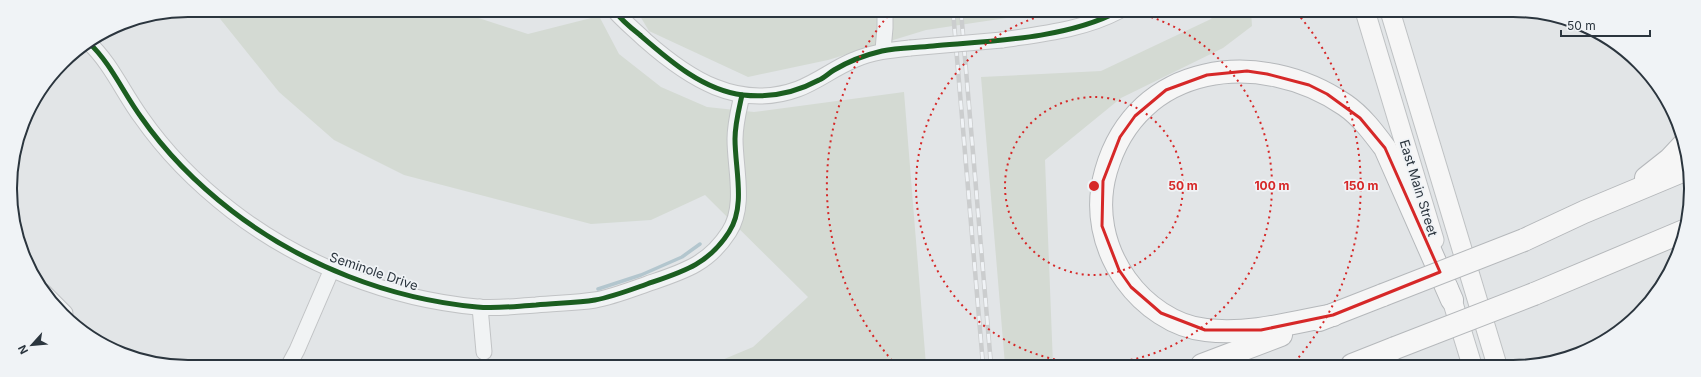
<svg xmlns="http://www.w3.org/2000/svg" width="1701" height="377" viewBox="0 0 1701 377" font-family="Inter,sans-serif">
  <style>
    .green { fill: #d4dad3 }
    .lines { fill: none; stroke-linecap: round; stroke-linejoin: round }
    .stream { stroke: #b3c6ce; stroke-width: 3.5 }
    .minor-casing { stroke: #c1c3c5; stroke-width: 17 }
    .major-casing { stroke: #bfc2c4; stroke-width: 21 }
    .highway-casing { stroke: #b5b8bb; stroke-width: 24 }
    .minor { stroke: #f1f3f4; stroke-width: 15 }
    .major { stroke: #f6f6f6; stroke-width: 19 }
    .highway { stroke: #f6f6f6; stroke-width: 22 }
    .rail-casing { stroke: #cbcdce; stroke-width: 4.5 }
    .rail { stroke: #f0f3f6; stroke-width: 3; stroke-dasharray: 9; stroke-linecap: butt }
    .minor-bridge-casing { stroke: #c1c3c5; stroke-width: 17; stroke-linecap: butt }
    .highway-bridge-casing { stroke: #b5b8bb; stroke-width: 24; stroke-linecap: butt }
    .minor-bridge { stroke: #f1f3f4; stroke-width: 15 }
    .highway-bridge { stroke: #f6f6f6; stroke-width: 22 }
    .cycleway-casing { stroke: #f0f3f6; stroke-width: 8 }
    .cycleway { stroke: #1b5e20; stroke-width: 5 }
    .marked { fill: none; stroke: #d62828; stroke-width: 3; stroke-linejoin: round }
    .ring { fill: none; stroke: #d62828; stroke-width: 2; stroke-dasharray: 2 4 }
    .labels { text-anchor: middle; stroke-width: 3.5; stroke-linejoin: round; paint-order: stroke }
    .street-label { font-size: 13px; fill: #2b353e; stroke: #f0f3f6 }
    .rim { fill: none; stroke: #2b353e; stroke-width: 2 }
    .centre { fill: #d62828; stroke: #f0f3f6; stroke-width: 2 }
    .ring-label { font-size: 12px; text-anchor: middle; font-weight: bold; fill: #d62828; stroke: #f0f3f6; stroke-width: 3.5; stroke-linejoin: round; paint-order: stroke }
  </style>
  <rect width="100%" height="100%" fill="#e2e5e7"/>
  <!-- green -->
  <g class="green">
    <polygon points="213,10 454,10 528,34 599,16 619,54 661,87 707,107 754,112 904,92 926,365 710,365 753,347 808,297 705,195 651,220 591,224 404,175 334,140 279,92"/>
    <polygon points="637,11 1026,11 1026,15 926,30 828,60 748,77 649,31"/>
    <polygon points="1217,11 1251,11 1252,26 1223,48 1121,98 1045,160 1053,365 1005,365 981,77 1101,71 1211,19"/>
  </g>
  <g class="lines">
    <!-- stream -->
    <polyline class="stream" points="598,289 641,275 682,257 700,244"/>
    <!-- minor casing -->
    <g class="minor-casing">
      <g id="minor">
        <path d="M 614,10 C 623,21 635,30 645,40 C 688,78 738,111 798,89 C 819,81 834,68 854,60 C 872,52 891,50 910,48"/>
        <path d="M 1002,40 C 1041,34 1083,30 1119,11"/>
        <path d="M 89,43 C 110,62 124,94 141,117 C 166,153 197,184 232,211 C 302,265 390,299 477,307 C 497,309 517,306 536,305 C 556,303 576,303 595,300 C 612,297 630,290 647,284 C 682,272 708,265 729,232 C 746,206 735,169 735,139 C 735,124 739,109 742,95"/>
        <polyline points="883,50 885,28 885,11"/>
        <polyline points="44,292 65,313"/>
        <polyline points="480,307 484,352"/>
        <polyline points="289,365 297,350 332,269"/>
      </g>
    </g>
    <!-- major casing -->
    <g class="major-casing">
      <g id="major">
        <polyline points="1365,11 1434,240"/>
        <polyline points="1390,11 1497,365"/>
        <polyline points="1448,287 1472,365"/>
      </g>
    </g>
    <!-- highway casing -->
    <g class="highway-casing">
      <g id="highway">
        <polyline points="1646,178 1670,159 1685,143"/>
        <polyline points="1524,240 1584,212 1687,169"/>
        <polyline points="1534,294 1684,231"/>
        <path d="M 1333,315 C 1291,323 1249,335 1206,330 C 1174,327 1144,305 1126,280 C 1103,248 1095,209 1106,171 C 1137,62 1260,47 1345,105 C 1361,116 1373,132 1385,148 L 1452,300"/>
        <polyline points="1319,320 1383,295"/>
        <polyline points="1202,365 1281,335"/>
        <polyline points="1352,365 1395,348"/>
      </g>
    </g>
    <!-- minor -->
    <use href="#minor" class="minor"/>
    <!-- major -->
    <use href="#major" class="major"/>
    <!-- highway -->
    <use href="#highway" class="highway"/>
    <!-- rail casing -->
    <g class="rail-casing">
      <g id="rail">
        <polyline points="953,11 983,365"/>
        <polyline points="961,11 991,365"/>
      </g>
    </g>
    <!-- rail -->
    <use href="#rail" class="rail"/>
    <!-- minor-bridge casing -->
    <g class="minor-bridge-casing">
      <polyline id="minor-bridge" points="910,48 1002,40"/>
    </g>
    <!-- highway-bridge casing -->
    <g class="highway-bridge-casing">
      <g id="highway-bridge">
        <polyline points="1383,295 1524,240"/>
        <polyline points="1395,348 1534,294"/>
      </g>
    </g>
    <!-- minor-bridge -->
    <use href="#minor-bridge" class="minor-bridge"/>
    <!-- highway-bridge -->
    <use href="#highway-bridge" class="highway-bridge"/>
    <!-- cycleway casing -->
    <g class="cycleway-casing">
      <g id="cycleway">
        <path d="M 614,10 C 621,20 631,28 640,35 C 670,61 703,90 743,95 C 770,98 795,93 819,80 C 824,78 829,73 834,70 C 849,61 865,55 882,51 C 898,47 916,48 933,46 C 991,41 1066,39 1119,11"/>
        <path d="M 89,43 C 110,62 124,94 141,117 C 166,153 197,184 232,211 C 302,265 390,299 477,307 C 497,309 517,306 536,305 C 556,303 576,303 595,300 C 612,297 630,290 647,284 C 682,272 708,265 729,232 C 746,206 735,169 735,139 C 735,124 739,109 742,95"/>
      </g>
    </g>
    <!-- cycleway -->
    <use href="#cycleway" class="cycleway"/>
  </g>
  <!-- marked area -->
  <path class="marked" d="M 1247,71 L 1267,74 L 1309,85 L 1327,94 L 1360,118 L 1385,148 L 1440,272 L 1333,315 L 1261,330 L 1205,330 L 1161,313 L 1131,287 L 1119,270 L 1102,226 L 1103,181 L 1120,137 L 1135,116 L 1166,90 L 1207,75 Z"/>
  <!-- distance rings -->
  <g class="ring">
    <circle cx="1094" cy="186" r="89"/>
    <path d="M1128 11A178 178 0 1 1 1060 11"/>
    <path d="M896 365A267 267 0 0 1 892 11M1297 13A267 267 0 0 1 1292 365"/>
  </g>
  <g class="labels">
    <!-- street labels -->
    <g class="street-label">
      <text transform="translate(1419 188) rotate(73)" y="5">East Main Street</text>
      <text transform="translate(374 271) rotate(19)" y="5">Seminole Drive</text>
    </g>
  </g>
  <!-- crop -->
  <path d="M0 0H1701V377H0ZM188 17H1513A171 171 0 0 1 1684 188V189A171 171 0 0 1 1513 360H188A171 171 0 0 1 17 189V188A171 171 0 0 1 188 17Z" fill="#f0f3f6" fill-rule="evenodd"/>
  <path class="rim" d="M188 17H1513A171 171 0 0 1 1684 188V189A171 171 0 0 1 1513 360H188A171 171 0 0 1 17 189V188A171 171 0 0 1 188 17Z"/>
  <circle cx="1094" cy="186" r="6" class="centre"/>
  <g class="ring-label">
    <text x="1183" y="190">50 m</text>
    <text x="1272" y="190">100 m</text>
    <text x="1361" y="190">150 m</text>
  </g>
  <!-- north arrow -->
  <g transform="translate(32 345) rotate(243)" stroke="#f0f3f6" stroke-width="3" paint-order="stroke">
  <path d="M0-3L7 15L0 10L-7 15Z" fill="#2b353e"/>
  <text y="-6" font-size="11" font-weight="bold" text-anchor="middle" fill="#2b353e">N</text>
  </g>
  <!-- scale -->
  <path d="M1561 30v6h89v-6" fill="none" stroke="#2b353e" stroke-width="2"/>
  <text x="1567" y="30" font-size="12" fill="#2b353e" stroke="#f0f3f6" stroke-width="3" paint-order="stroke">50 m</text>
</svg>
